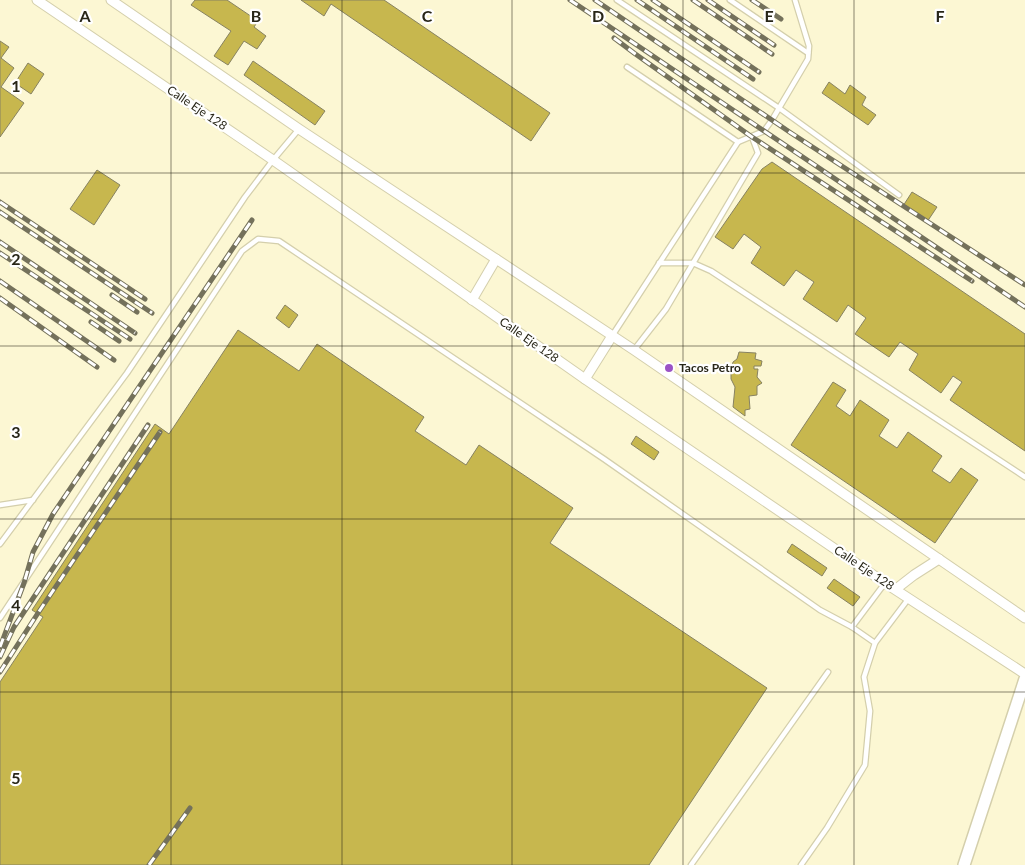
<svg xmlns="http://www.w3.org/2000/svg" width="1025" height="865" viewBox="0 0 1025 865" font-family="Lato,sans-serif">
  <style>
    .building { fill: #c7b74e; stroke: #878261 }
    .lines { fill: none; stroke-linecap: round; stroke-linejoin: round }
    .service-casing { stroke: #d4cfac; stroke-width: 7 }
    .minor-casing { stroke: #d4cfac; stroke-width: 11 }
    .tertiary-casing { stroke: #d4cfac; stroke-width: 14 }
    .service { stroke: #fff; stroke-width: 4.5 }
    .minor { stroke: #fff; stroke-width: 9 }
    .tertiary { stroke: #fff; stroke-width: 11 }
    .rail-casing { stroke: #74715b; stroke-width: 5 }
    .rail { stroke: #fff; stroke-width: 3; stroke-dasharray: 9; stroke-linecap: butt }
    .grid { fill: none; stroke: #282618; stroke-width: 1; stroke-opacity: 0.55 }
    .poi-dot { fill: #9b53c6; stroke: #fff; stroke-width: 2 }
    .labels { text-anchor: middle; stroke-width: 4.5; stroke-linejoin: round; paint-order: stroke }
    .street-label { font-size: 12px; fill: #282618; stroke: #fff }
    .poi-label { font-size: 12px; font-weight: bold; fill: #282618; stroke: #fff; text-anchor: start }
    .grid-label { font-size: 16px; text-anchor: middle; font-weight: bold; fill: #282618; stroke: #fff; stroke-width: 4.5; stroke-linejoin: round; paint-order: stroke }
  </style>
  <rect width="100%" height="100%" fill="#fcf7d3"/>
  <!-- building -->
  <g class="building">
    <polygon points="195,0 227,0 258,21 254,27 266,36 257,49 244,41 228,65 214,56 231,31 191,5"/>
    <polygon points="301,0 384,0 550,113 531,141 331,4 324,16"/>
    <polygon points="0,41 9,47 1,58 14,68 1,87 24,103 0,137"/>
    <polygon points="253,61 325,111 315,125 244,75"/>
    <polygon points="28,63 44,74 31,94 15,83"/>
    <polygon points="829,82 845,94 850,85 866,97 862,105 876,115 868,125 822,93"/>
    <polygon points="772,162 1025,334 1025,451 950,400 962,382 953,376 941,393 909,370 918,354 900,342 889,357 855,334 866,318 848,305 837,322 803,299 814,282 796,270 784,286 751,263 761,247 744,234 733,249 715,237 762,169"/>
    <polygon points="97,170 120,185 94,225 70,209"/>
    <polygon points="912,192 937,207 927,222 903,206"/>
    <polygon points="285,305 298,315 289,328 276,318"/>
    <polygon points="238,330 299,371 317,344 424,417 415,431 466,465 479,445 573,508 550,543 767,688 649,865 0,865 0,682 43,617 32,610 155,424 169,434"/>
    <polygon points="739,352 756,353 755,359 762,361 761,366 754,366 754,369 758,369 757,377 762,383 757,386 757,395 749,396 750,409 745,410 745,416 733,407 735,387 731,379 731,372 733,362 737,359"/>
    <polygon points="833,382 846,390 836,406 850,416 860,400 889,420 879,436 897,448 908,432 942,456 932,471 950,483 961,468 978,480 935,543 791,445"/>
    <polygon points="636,436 659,452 654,460 631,444"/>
    <polygon points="792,544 827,568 822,576 787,552"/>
    <polygon points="834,579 860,597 853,606 827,588"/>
  </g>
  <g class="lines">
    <!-- service casing -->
    <g class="service-casing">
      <g id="service">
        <polyline points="617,0 779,108 899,195"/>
        <polyline points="730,0 808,53"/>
        <polyline points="627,67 738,142"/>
        <polyline points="659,263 693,263 711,271 1025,477"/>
        <polyline points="612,336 738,142 764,131 772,120 808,59 809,46 795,0"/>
        <polyline points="634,350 666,309 758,153 752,137"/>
        <polyline points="0,505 33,500"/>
        <polyline points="0,544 127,373 245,197 273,160 299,129"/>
        <polyline points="0,618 242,251 258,239 279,241 604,459 820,610 852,627 875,643 864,677 870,711 865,765 827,828 801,865"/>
        <polyline points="852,627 885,583"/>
        <polyline points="875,643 909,598"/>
        <polyline points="691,865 828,672"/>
      </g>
    </g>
    <!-- minor casing -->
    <g class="minor-casing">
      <g id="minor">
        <polyline points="37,0 273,160 585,379 885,583 1025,674"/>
        <polyline points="111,0 299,129 634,350 1025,618"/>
        <polyline points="472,300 496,259"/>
        <polyline points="585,379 612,336"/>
        <polyline points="896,589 914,575 939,559"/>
      </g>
    </g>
    <!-- tertiary casing -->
    <g class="tertiary-casing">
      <polyline id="tertiary" points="964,865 1025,679"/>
    </g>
    <!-- service -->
    <use href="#service" class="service"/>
    <!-- minor -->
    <use href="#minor" class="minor"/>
    <!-- tertiary -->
    <use href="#tertiary" class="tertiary"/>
    <!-- rail casing -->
    <g class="rail-casing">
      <g id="rail">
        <polyline points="570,0 1025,307"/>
        <polyline points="595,0 791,133 1025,285"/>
        <polyline points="637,0 753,79"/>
        <polyline points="653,0 759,72"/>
        <polyline points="693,0 772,54"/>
        <polyline points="708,0 774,45"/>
        <polyline points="752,0 781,19"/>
        <polyline points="614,38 634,53 752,137 972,281"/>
        <polyline points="0,202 145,299"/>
        <polyline points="0,212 152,313"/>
        <polyline points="0,242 135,333"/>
        <polyline points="0,253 130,339"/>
        <polyline points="0,281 114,360"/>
        <polyline points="112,295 137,312"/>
        <polyline points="0,298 97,367"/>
        <polyline points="91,322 119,341"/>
        <polyline points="0,647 24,583 33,552 53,514 252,220"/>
        <polyline points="0,657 14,627 148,425"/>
        <polyline points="0,672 38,613 160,432"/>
        <polyline points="149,865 190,808"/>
      </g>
    </g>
    <!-- rail -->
    <use href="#rail" class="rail"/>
  </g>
  <!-- grid -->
  <path class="grid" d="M 171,0 L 171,865M 342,0 L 342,865M 512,0 L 512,865M 683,0 L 683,865M 854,0 L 854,865M 0,173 L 1025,173M 0,346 L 1025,346M 0,519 L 1025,519M 0,692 L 1025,692"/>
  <!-- markers -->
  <circle class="poi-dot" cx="669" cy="368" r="5"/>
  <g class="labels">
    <!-- street labels -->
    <g class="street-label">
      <text transform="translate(197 108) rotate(34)" y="4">Calle Eje 128</text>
      <text transform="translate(529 340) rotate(35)" y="4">Calle Eje 128</text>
      <text transform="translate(864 568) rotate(34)" y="4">Calle Eje 128</text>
    </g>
    <!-- poi labels -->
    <g class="poi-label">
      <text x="679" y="372">Tacos Petro</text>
    </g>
  </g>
  <g class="grid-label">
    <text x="85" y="22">A</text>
    <text x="256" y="22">B</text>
    <text x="427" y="22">C</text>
    <text x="598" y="22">D</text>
    <text x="769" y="22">E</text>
    <text x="940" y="22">F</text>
    <text x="16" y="92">1</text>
    <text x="16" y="265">2</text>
    <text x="16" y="438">3</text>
    <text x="16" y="611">4</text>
    <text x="16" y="784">5</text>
  </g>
</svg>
